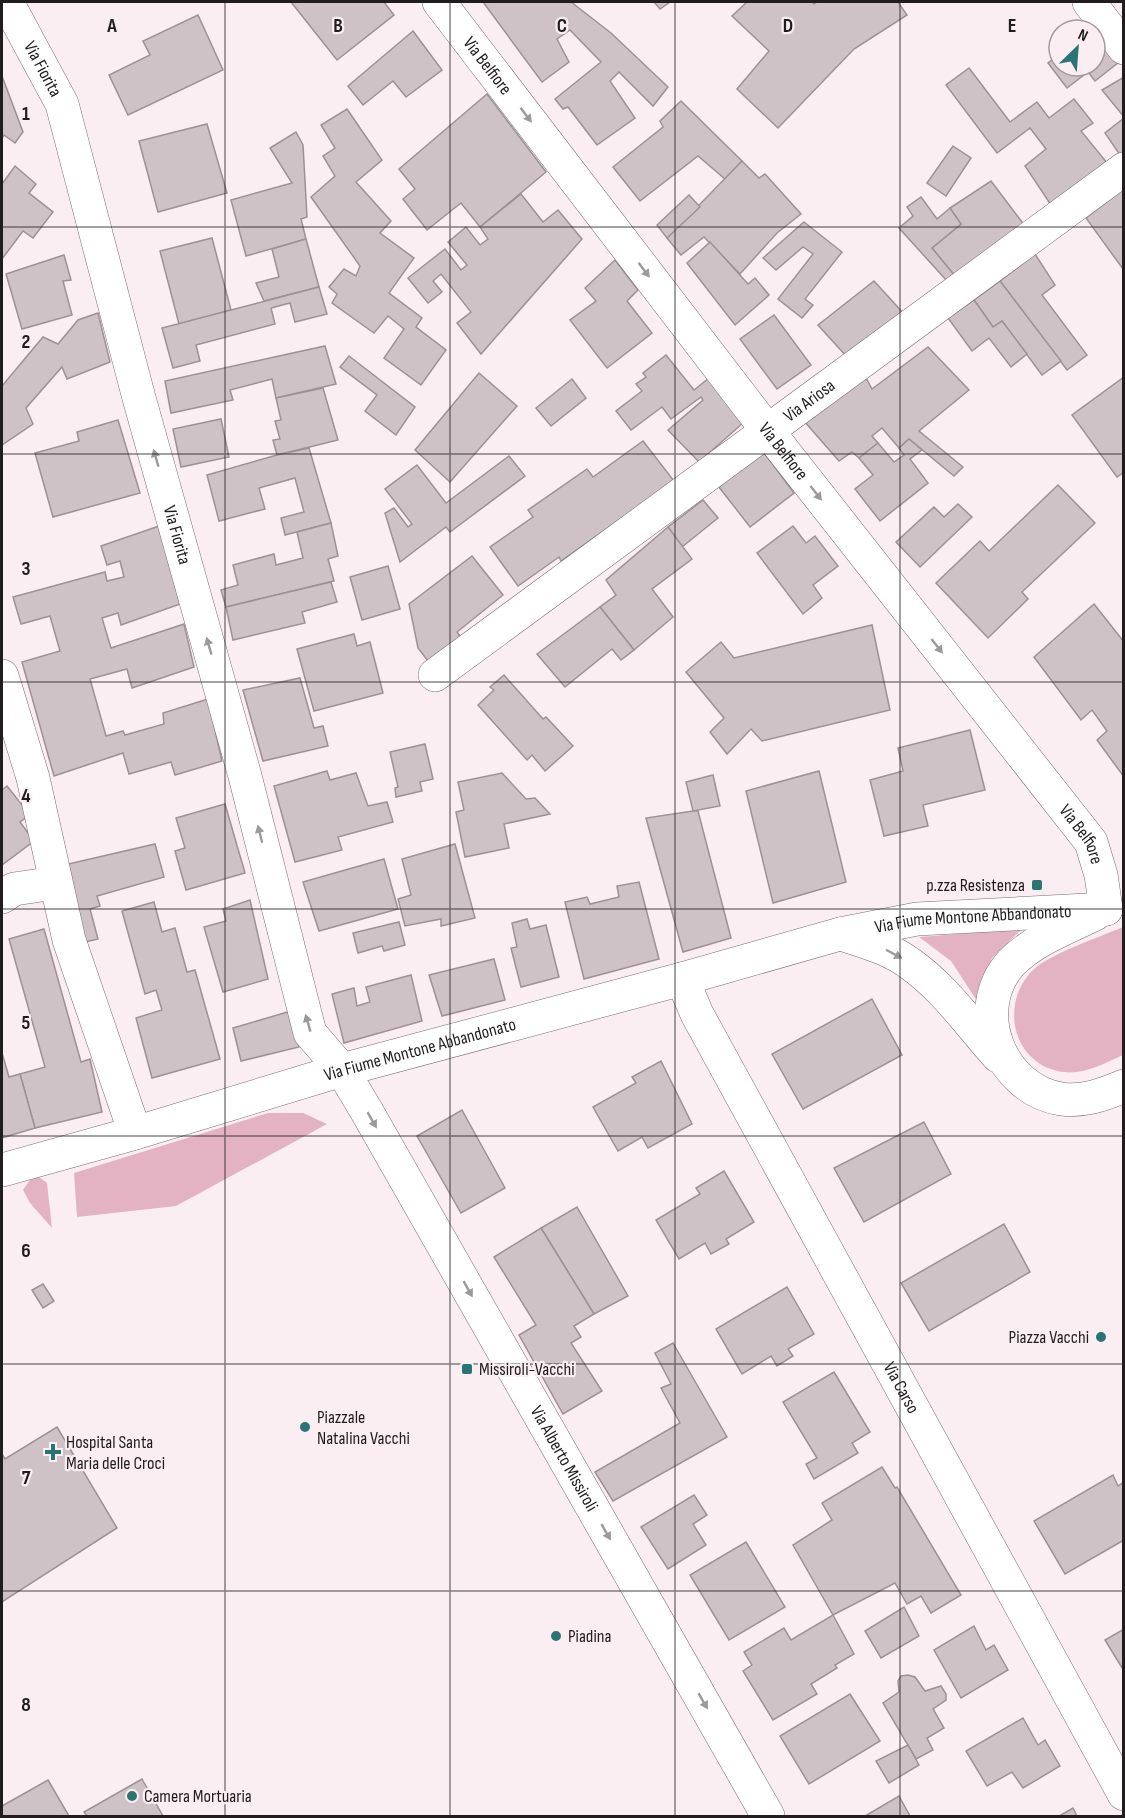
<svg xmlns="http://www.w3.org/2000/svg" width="1125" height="1818" viewBox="0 0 1125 1818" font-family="'Sofia Sans Condensed',sans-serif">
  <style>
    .green { fill: #e3b3c4 }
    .building { fill: #cfc2c6; stroke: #9d9195; stroke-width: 1.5 }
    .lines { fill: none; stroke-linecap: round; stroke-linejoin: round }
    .minor-casing { stroke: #796d71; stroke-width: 34 }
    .minor { stroke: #fff; stroke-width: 33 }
    .oneway { fill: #9b999a }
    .grid { fill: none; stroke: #211d1e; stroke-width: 1.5; stroke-opacity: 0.55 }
    .poi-dot { fill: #2a7475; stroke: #fbeef2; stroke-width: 2 }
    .labels { text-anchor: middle; stroke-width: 4.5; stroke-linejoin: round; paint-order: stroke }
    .street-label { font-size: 18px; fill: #211d1e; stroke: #fbeef2 }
    .poi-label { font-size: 18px; fill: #211d1e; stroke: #fbeef2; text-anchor: start }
    .grid-label { font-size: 20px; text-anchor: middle; font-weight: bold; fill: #211d1e; stroke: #fbeef2; stroke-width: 4.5; stroke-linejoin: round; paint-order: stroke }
  </style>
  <rect width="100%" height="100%" fill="#fbeef2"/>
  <!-- green -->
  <g class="green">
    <path d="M 1123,927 L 1123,1055 C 1105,1063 1084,1075 1063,1072 C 1012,1065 999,1003 1033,970 C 1049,954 1100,937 1123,927 Z"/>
    <polygon points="1022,929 992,958 977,1001 951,961 919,937"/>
    <polygon points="268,1113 303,1113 327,1124 176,1206 77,1217 74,1173"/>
    <polygon points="39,1177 47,1183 52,1228 30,1203 23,1190 30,1180"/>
  </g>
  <!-- building -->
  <g class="building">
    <polygon points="291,2 384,2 394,15 337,60"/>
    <polygon points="483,2 571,2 611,33 668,87 653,106 619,72 610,81 635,118 597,145 568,107 563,109 555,99 601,62 570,30 557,39 569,62 542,82"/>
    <polygon points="654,2 670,2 660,9"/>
    <polygon points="747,2 812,2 814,4 817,2 898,2 907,15 854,49 778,128 737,89 769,51 732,16"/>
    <polygon points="198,15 223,70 128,115 109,75 150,55 143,41"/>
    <polygon points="1095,30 1123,59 1095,81 1088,72 1067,88 1048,63 1059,55 1059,66 1095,66"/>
    <polygon points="413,31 442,70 406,97 393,81 363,105 348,86"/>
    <polygon points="969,68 1010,122 1037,102 1049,118 1074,99 1093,123 1081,131 1108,164 1051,205 1025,166 1046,149 1030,128 997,153 946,85"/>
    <polygon points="2,76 23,132 15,143 4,135 2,138"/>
    <polygon points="1124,77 1124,117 1102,90"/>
    <polygon points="487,94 546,172 480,227 461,203 427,230 403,199 415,189 399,169"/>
    <polygon points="681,101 742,161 725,179 698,156 640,201 613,167 663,127 660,121"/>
    <polygon points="347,109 382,160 356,182 391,221 380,233 414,258 389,293 422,318 416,327 446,350 421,385 384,358 404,329 388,316 374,333 332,303 337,294 329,287 344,269 356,276 360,266 311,197 335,176 323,156 335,148 321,125"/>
    <polygon points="1124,118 1124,153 1120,155 1105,133"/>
    <polygon points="207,124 227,193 158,212 139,141"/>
    <polygon points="296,132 303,145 307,217 301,219 306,239 246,256 231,200 292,183 270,148"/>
    <polygon points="953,146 971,158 946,196 927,183"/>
    <polygon points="742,161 759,178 765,174 801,214 777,233 740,274 704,237 681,255 667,238"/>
    <polygon points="15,166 36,184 29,193 53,212 33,238 23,231 2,259 2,184"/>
    <polygon points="991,181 1025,226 955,276 932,248 961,224 950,208"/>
    <polygon points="1124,189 1123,269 1086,218"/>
    <polygon points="521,194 543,222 558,210 582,239 481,354 457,323 471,312 441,274 433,281 442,292 428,303 408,278 445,249 461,270 467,265 448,242 466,227 480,245 488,239 480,227"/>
    <polygon points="689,195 700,207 667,238 657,225"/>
    <polygon points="921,197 937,219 950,208 961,224 932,248 955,276 947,281 899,228 913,216 907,207"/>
    <polygon points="804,222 842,252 805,299 813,305 802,318 778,299 813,254 803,247 776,270 763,258"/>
    <polygon points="212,238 231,310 179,324 160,251"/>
    <polygon points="306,239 319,287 264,301 256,283 279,277 272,249"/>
    <polygon points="710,242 748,284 755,278 769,295 735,325 687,263"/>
    <polygon points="1035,254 1055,285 1042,295 1087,355 1067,370 1000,281"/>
    <polygon points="64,255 71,280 63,281 72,315 22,329 6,274"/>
    <polygon points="615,260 638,290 627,301 652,333 607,368 570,320 596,301 585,288"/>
    <polygon points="874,281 904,314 847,357 818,325"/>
    <polygon points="1000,281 1061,361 1042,375 1002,321 993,327 974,300"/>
    <polygon points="319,287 327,314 295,322 290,303 271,308 275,324 196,345 200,361 173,368 162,328"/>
    <polygon points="974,300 993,327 1002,321 1027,354 1011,367 989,338 972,351 948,318"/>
    <polygon points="98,313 110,362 67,379 62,367 26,408 33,424 2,445 2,386 43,337 58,344 78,320"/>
    <polygon points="774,315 811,365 777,389 740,339"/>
    <polygon points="325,346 336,384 276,398 272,379 230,390 233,400 171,413 165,381"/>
    <polygon points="928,347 969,390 919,431 963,467 954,476 909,439 899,448 882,428 872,436 878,443 859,458 852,452 839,461 804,421 865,376 872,389"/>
    <polygon points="666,355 694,390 709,378 744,422 699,462 668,430 703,400 701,397 671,419 662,407 631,430 616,411 642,391 636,384 646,377 643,373"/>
    <polygon points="349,356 415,407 396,435 365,411 377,395 340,367"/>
    <polygon points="479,373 517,406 450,482 415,450"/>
    <polygon points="1124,377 1124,472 1117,477 1072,415"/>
    <polygon points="572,379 586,398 551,426 536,408"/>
    <polygon points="323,388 338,440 277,455 273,440 280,439 275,421 281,420 276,398"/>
    <polygon points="221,419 229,457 181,467 173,429"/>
    <polygon points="118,420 140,493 53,517 35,453 79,441 77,432"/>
    <polygon points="909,439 922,450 910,459 928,483 880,521 855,489 873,475 859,458 878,443 894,462 904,455 899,448"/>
    <polygon points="643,441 674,481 561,561 559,557 518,586 490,547 533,517 528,510 587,469 593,477"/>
    <polygon points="309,448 331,523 285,535 281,518 304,512 295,478 259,488 265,509 219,521 207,475 277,455"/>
    <polygon points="762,450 794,493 750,527 719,487"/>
    <polygon points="509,456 525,476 450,532 446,527 400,562 385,513 394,508 408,527 412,524 385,489 417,465 446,503"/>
    <polygon points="1058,485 1095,523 1022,592 1028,599 988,638 936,583 980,541 989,551"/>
    <polygon points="703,500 718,518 682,547 668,527"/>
    <polygon points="958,504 972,517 920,567 896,542 934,507 944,517"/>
    <polygon points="331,523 338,556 328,559 334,581 226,607 221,590 238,585 233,565 274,554 276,565 303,558 297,532"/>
    <polygon points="162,525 180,604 121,625 118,613 102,618 111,648 184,624 194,667 132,688 127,669 90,679 106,736 123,731 125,735 164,724 163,713 208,699 222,761 175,775 171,762 129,774 123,753 54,776 22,662 60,651 50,616 21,624 13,597 105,572 107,581 124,577 120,561 107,565 101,546"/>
    <polygon points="793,526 806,543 815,536 838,566 813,585 822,598 803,614 757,553"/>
    <polygon points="668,527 692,559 652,589 673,617 634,650 600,607 616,595 606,580"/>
    <polygon points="472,556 503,595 457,632 464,641 431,665 418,648 409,604"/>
    <polygon points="388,566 400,609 362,620 350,577"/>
    <polygon points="331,582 337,602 302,612 305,623 233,640 226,607"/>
    <polygon points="1094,604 1124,642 1124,777 1097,740 1107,731 1092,710 1081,720 1034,657"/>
    <polygon points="600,607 634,650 621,660 612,649 565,687 537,654"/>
    <polygon points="872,625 890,710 762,741 751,729 727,754 710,732 724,718 686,672 721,642 734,658"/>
    <polygon points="354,634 357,646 370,642 383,693 314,711 297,649"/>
    <polygon points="504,675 543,719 546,717 573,746 545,771 532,755 527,760 478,705 494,690 490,687"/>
    <polygon points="300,678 314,728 323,726 328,746 263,761 243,690"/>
    <polygon points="970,730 985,790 923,805 928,826 884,836 870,780 903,771 898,748"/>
    <polygon points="425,744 433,779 420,782 422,791 396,797 395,788 398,787 390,752"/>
    <polygon points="327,771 330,780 356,773 368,806 387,802 393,822 338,837 342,850 295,862 274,786"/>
    <polygon points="819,771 846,882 773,903 746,791"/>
    <polygon points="502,773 526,799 535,798 550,814 504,824 509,848 465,857 456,812 464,810 458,782"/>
    <polygon points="713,775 720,806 693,811 686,782"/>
    <polygon points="7,786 30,815 20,822 34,841 2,865 2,790"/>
    <polygon points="225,804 245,873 186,890 175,851 185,848 176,818"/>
    <polygon points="693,811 698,811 731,938 683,952 646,818"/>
    <polygon points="155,844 164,877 97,896 100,906 90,909 98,939 85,942 64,865"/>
    <polygon points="455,844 475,918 441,926 441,919 405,926 398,899 411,895 402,859"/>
    <polygon points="384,859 398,909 319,931 303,882"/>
    <polygon points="639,882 659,959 584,979 565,902 587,897 590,904 619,897 617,886"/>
    <polygon points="250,900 268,979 223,992 204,927 226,921 223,909"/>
    <polygon points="154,902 162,932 175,928 187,972 195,970 220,1059 152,1078 136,1018 162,1010 156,990 145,994 122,911"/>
    <polygon points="527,919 530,929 546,925 559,977 521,987 511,948 517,947 512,923"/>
    <polygon points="399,922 405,945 384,951 382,946 358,953 353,933"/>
    <polygon points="44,929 81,1062 90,1059 102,1112 35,1128 20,1074 45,1067 9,939"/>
    <polygon points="494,959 505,1000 442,1016 429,975"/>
    <polygon points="411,975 422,1021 344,1043 332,994 354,988 357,1006 370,1002 366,987"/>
    <polygon points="872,999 902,1055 803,1109 772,1054"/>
    <polygon points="291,1011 299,1047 241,1061 233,1028"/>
    <polygon points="2,1053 9,1077 20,1074 35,1128 2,1138"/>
    <polygon points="661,1061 692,1124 648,1148 642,1137 618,1151 593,1107 636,1083 632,1077"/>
    <polygon points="462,1110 505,1188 461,1213 417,1136"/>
    <polygon points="924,1122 951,1174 864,1222 834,1168"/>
    <polygon points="724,1171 754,1222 726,1239 729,1244 711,1254 705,1243 679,1259 656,1220 700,1194 696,1188"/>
    <polygon points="577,1207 628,1296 594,1314 541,1228"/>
    <polygon points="1004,1224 1030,1272 929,1331 901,1283"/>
    <polygon points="541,1228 594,1314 574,1326 581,1337 571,1343 602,1391 563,1414 519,1335 536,1325 494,1257"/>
    <polygon points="43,1284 54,1301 43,1308 32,1290"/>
    <polygon points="787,1287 814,1334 788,1349 793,1356 777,1366 771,1356 742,1374 716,1329"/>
    <polygon points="673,1343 727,1437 613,1501 595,1472 680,1423 661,1388 671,1384 655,1353"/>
    <polygon points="834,1372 870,1432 852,1443 858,1453 814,1479 806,1464 817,1458 783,1402"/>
    <polygon points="57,1427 117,1528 2,1602 2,1454 5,1459"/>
    <polygon points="882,1467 895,1488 897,1487 961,1595 931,1613 921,1596 907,1604 895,1583 833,1615 793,1545 832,1520 822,1503"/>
    <polygon points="1113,1475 1118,1486 1124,1482 1124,1540 1065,1574 1034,1521"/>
    <polygon points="694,1495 707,1515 693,1524 706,1545 668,1569 641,1527"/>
    <polygon points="746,1542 785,1607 729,1640 690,1575"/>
    <polygon points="904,1607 919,1636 881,1658 865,1631"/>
    <polygon points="833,1615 854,1654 835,1665 837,1668 811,1684 817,1694 773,1720 743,1671 752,1665 744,1652 784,1628 791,1640"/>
    <polygon points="974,1626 986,1650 994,1645 1008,1670 961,1698 934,1650"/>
    <polygon points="1124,1629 1124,1671 1105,1640"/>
    <polygon points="908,1675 915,1677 925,1691 941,1686 946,1694 946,1700 933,1709 944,1728 927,1738 933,1750 916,1759 883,1703 899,1692 898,1681 901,1676"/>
    <polygon points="850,1694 880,1741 809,1784 780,1736"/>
    <polygon points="1023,1718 1038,1745 1045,1740 1060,1766 1023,1788 1012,1772 987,1786 966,1751"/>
    <polygon points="908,1745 919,1765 889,1783 876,1761"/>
    <polygon points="142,1779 163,1816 87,1816 84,1812"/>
    <polygon points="48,1780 69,1816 2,1816 2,1806"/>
    <polygon points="899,1796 910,1816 865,1816"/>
    <polygon points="1073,1808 1077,1816 1059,1816"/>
  </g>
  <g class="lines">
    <!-- minor casing -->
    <g class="minor-casing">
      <g id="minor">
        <path id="s1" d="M 7,2 L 62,104 L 139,398 L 245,776 L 310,1033 L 342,1070 L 366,1110 L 768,1816"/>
        <path id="s2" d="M 439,2 L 767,430 L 1091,842 L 1101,875 L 1106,909"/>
        <polyline points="1089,2 1124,48"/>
        <path id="s3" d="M 435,675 L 1124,169"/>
        <polyline points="2,676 33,778 69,940 135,1133"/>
        <polyline points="2,897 14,889 55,883"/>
        <path d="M 1095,914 C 1067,928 1033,940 1011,963 C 969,1010 1000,1089 1061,1099 C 1083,1102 1103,1095 1124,1086"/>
        <path d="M 841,934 C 864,942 889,948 909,963 C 944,987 970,1025 998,1056"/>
        <path id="s4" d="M 682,979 L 697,1014 L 1124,1794"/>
        <path id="s5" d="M 2,1170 L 135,1133 L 342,1070 L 682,979 L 840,934 L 917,919 L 1106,909"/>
      </g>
    </g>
    <!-- minor -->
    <use href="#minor" class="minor"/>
  </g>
  <!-- one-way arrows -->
  <defs><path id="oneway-solid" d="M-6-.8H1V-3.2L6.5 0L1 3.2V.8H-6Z" transform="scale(1.5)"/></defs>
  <g class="oneway">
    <use href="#oneway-solid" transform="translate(526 115) rotate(53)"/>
    <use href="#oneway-solid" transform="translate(644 270) rotate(53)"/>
    <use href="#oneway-solid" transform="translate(156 458) rotate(-106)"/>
    <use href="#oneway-solid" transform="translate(816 493) rotate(52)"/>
    <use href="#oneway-solid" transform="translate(209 646) rotate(-106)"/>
    <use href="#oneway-solid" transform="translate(937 646) rotate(52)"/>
    <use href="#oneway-solid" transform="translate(260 834) rotate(-104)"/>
    <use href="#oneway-solid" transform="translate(894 954) rotate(28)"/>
    <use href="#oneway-solid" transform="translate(308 1023) rotate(-106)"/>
    <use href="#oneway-solid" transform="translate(372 1120) rotate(60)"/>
    <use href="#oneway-solid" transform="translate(468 1289) rotate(61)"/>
    <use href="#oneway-solid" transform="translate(606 1532) rotate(60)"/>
    <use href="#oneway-solid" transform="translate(703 1701) rotate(60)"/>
  </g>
  <!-- grid -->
  <path class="grid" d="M 225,2 L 225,1816M 450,2 L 450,1816M 675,2 L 675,1816M 900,2 L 900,1816M 2,227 L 1124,227M 2,454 L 1124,454M 2,682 L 1124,682M 2,909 L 1124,909M 2,1136 L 1124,1136M 2,1364 L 1124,1364M 2,1591 L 1124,1591"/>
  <!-- markers -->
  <g class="poi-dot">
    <rect x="1031" y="879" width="12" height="12" rx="3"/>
    <circle cx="1101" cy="1337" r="6"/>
    <rect x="461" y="1363" width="12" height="12" rx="3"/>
    <circle cx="305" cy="1427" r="6"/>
    <path d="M50 1443h6v6h6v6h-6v6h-6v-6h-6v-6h6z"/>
    <circle cx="556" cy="1636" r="6"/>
    <circle cx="132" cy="1796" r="6"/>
  </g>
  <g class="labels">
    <!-- street labels -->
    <g class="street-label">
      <text dy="6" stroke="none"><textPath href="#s2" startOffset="80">Via Belfiore</textPath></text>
      <text dy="6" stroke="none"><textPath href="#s1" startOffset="76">Via Fiorita</textPath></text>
      <text dy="6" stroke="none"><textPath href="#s3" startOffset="464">Via Ariosa</textPath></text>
      <text dy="6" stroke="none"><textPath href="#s2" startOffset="566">Via Belfiore</textPath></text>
      <text dy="6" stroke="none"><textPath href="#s1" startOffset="562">Via Fiorita</textPath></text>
      <text dy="6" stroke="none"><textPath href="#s2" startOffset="1052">Via Belfiore</textPath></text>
      <text dy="6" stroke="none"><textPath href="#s5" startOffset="1005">Via Fiume Montone Abbandonato</textPath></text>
      <text dy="6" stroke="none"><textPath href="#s5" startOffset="435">Via Fiume Montone Abbandonato</textPath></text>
      <text dy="6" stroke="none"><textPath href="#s4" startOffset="464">Via Carso</textPath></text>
      <text dy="6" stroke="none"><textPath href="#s1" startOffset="1574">Via Alberto Missiroli</textPath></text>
    </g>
    <!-- poi labels -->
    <g class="poi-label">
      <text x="1025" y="891" text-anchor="end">p.zza Resistenza</text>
      <text x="1089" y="1343" text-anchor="end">Piazza Vacchi</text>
      <text x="479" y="1375">Missiroli-Vacchi</text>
      <text x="317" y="1423">Piazzale<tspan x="317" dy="21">Natalina Vacchi</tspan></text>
      <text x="66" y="1448">Hospital Santa<tspan x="66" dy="21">Maria delle Croci</tspan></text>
      <text x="568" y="1642">Piadina</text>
      <text x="144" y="1802">Camera Mortuaria</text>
    </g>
  </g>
  <g class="grid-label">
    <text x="112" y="32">A</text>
    <text x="338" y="32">B</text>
    <text x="562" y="32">C</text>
    <text x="788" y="32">D</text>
    <text x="1012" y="32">E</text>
    <text x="26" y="120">1</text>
    <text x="26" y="348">2</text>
    <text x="26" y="575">3</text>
    <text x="26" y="802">4</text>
    <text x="26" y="1029">5</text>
    <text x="26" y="1257">6</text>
    <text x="26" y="1484">7</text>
    <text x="26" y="1711">8</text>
  </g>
  <!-- border -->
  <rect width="1125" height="1818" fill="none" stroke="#211d1e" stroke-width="6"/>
  <!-- north arrow -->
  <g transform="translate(1077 48) rotate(25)"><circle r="28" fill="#fbeef2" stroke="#a49a9d" stroke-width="1.5"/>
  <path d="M0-4.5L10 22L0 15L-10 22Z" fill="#2a7475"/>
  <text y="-9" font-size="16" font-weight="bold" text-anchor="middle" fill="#211d1e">N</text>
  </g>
</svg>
